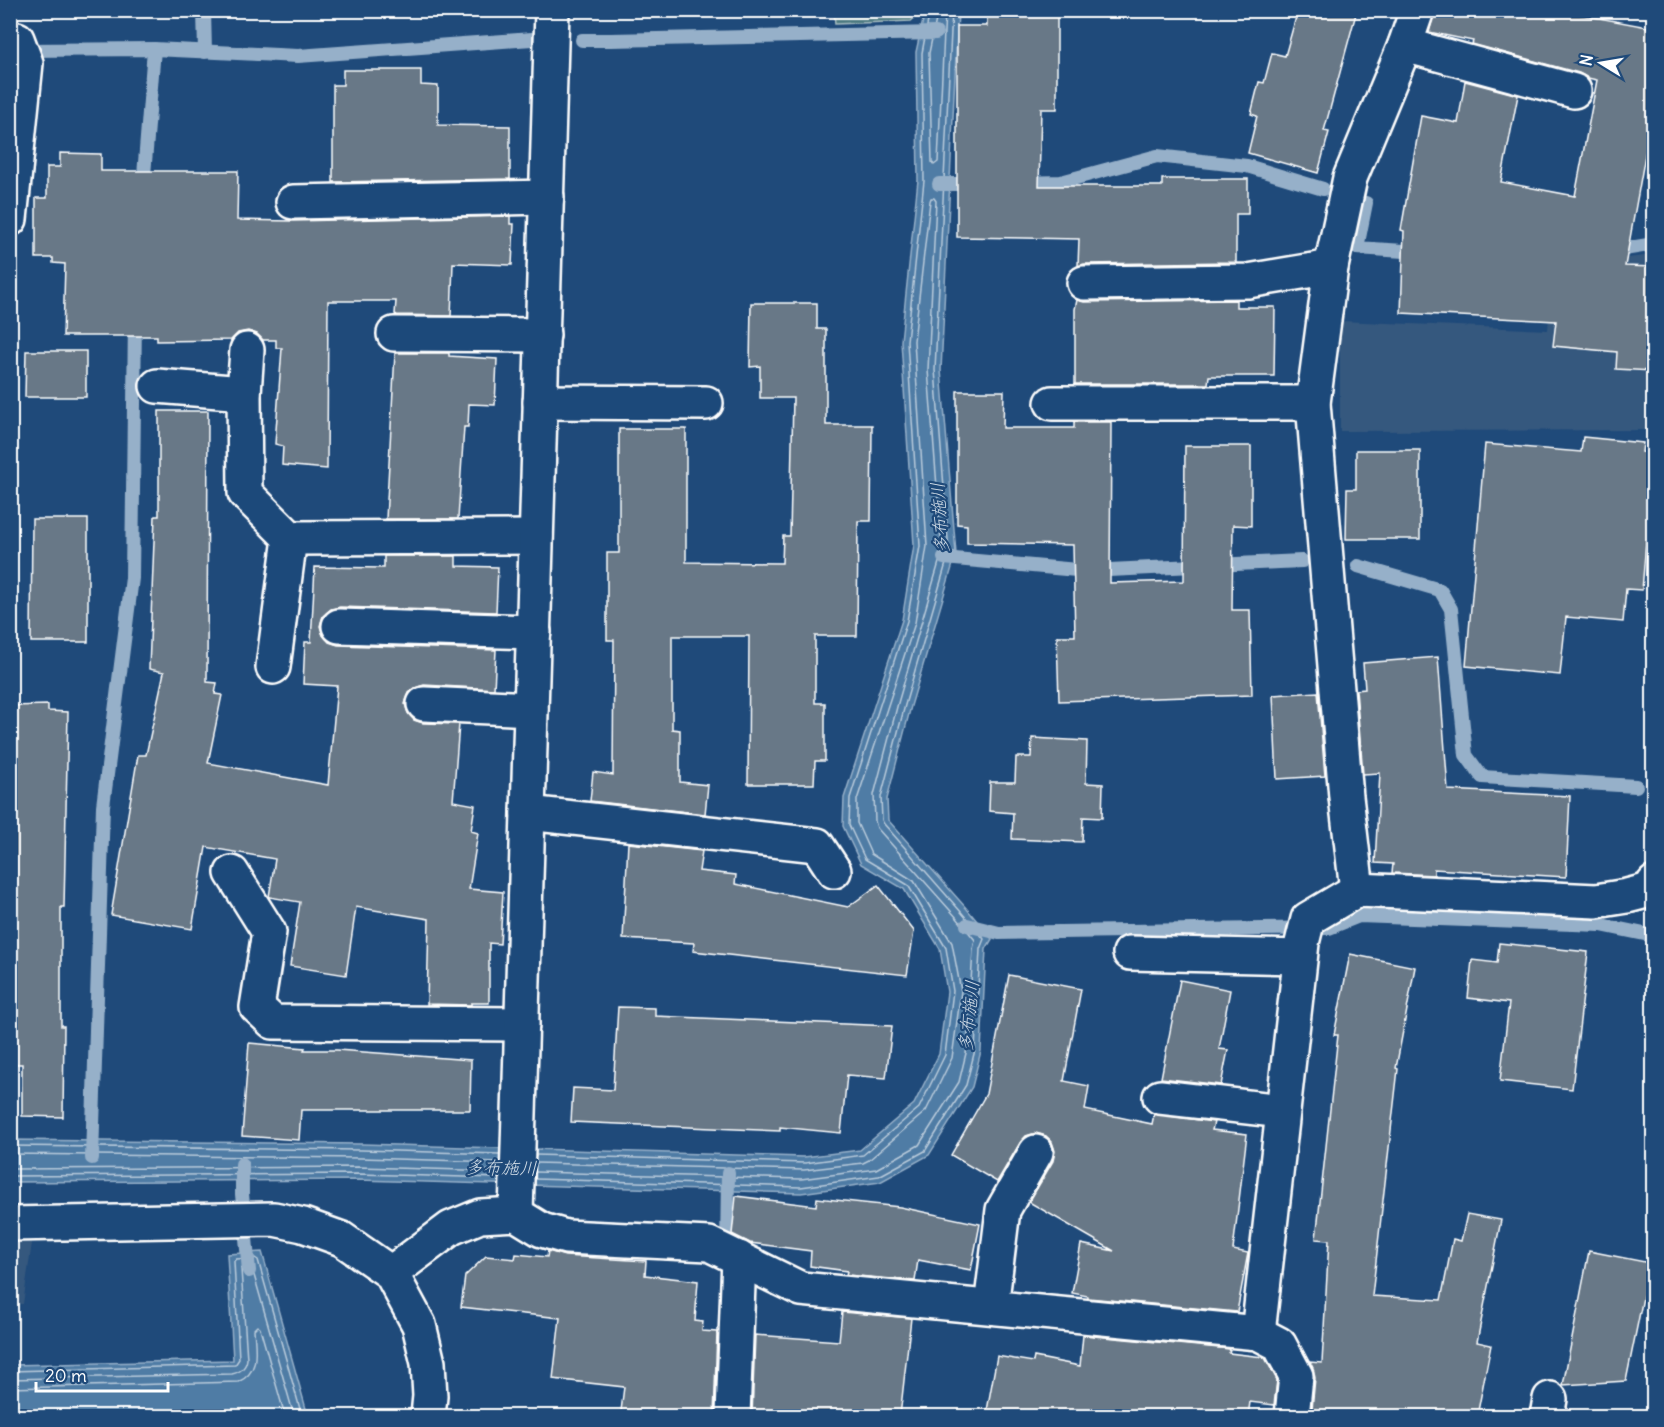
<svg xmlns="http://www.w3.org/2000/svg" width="1664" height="1427" viewBox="0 0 1664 1427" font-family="Delius,'Klee One',sans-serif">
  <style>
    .built { fill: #35587e }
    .green { fill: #507b83; stroke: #a8bdc1; stroke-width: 1.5 }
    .water { fill: #507ca5; stroke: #96b0c9; stroke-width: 1.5 }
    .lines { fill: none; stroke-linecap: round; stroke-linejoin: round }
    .shore { stroke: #b9cbdb; stroke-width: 1.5 }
    .stream { stroke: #96b0c9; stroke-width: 14 }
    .building { fill: #677887; stroke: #fff; stroke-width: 1.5 }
    .minor-casing { stroke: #fff; stroke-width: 38 }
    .tertiary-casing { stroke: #fff; stroke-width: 38 }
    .minor { stroke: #1f4a7a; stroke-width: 33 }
    .tertiary { stroke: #1f4a7a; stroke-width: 33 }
    .labels { text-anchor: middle; stroke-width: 4.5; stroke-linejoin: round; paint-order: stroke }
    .water-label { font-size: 18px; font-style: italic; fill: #d3dee8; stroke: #1f4a7a }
  </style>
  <rect width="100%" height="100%" fill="#1f4a7a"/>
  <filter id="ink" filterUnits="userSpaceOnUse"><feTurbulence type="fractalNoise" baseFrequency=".0167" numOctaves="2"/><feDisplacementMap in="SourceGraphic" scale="12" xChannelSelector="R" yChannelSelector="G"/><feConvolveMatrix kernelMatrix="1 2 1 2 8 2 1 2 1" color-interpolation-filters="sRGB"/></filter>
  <g filter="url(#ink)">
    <!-- built -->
    <g class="built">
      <polygon points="1653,255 1653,430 1340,431 1340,321 1548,330 1553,267"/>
      <polygon points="11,1243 32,1243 23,1304 11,1304"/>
    </g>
    <!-- green -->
    <polygon class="green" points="834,11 834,10 923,11 911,21 835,24"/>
    <!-- water -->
    <g class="water">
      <polygon points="925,11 958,11 941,370 956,554 911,706 887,799 888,820 967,909 992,939 986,949 981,1051 972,1087 929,1155 880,1182 801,1193 359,1180 11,1182 11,1140 362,1144 804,1157 860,1150 914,1104 939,1054 947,992 940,949 904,889 861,864 843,826 844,798 902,620 914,545 901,341 918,180 916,52"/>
      <polygon points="262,1252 308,1416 11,1416 11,1365 233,1360 227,1254"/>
    </g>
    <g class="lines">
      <!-- shore -->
      <g class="shore">
        <polyline points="938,10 929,53 932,162 934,165 938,162 945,10"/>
        <polyline points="10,1146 362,1150 500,1154"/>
        <polyline points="10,1154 361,1158 500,1162"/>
        <polyline points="536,1155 805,1163 863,1155 919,1108 945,1055 953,991 946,948 908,885 865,859 849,825 850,798 907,621 920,546 907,341 924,181 922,53 930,10"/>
        <polyline points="10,1169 359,1167 499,1171"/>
        <polyline points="535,1172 801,1179 876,1169 919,1145 959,1082 967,1049 973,949 975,940 957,918 877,828 875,821 874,795 898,703 942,552 928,370 936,201 934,198 931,198 930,201 914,341 927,546 915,623 857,800 857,823 871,854 914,881 952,943 961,991 952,1058 926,1111 869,1160 863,1163 804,1170 536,1163"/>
        <polyline points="10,1176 359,1174 499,1178"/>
        <polyline points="535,1179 801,1187 879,1176 925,1151 966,1085 975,1050 980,949 984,939 962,913 884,824 882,820 881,797 905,705 949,553 935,370 952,10"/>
        <polyline points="10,1371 235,1365 239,1359 234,1261 236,1259 255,1258 258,1260 302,1416"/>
        <path d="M 10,1379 L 232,1374 C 241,1372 246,1367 247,1359 L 241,1269 L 243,1266 L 250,1266 L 252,1268 L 294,1416"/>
        <path d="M 10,1388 L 238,1382 C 261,1372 255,1349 254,1329 L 257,1326 L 260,1328 L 285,1416"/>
      </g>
      <!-- stream -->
      <g class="stream">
        <polyline points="204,10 205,52"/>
        <polyline points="582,40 611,40 936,33"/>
        <polyline points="22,50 154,49 298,56 532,39"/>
        <polyline points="1022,183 1061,182 1157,156 1247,166 1323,189"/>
        <polyline points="939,184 975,184"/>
        <polyline points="143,188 154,49"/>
        <polyline points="1366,203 1357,248 1420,252"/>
        <polyline points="1612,251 1654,244"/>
        <polyline points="944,558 1088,571 1302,561"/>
        <polyline points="1358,566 1440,590 1451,609 1466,755 1482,777 1636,786"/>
        <polyline points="967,925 999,933 1329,928 1359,916 1601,925 1654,936"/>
        <polyline points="92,1158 103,806 132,578 135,318"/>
        <polyline points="242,1164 242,1194 249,1271"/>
        <polyline points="727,1252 728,1173"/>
      </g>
    </g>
    <!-- building -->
    <g class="building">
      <polygon points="1298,10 1357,10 1324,131 1329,132 1318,173 1248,153 1257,116 1251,114 1259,82 1264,83 1272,53 1285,56"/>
      <polygon points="1435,10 1556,10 1653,28 1653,111 1625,266 1653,267 1653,371 1616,369 1617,352 1553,346 1556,321 1401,313 1404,231 1401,230 1421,116 1458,123 1465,81 1518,95 1501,182 1575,196 1597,80 1588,78 1579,73 1472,44 1473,41 1429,32"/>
      <polygon points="987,12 1057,13 1057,109 1041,109 1039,186 1162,186 1162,179 1248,179 1248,214 1236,214 1236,262 1084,264 1078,266 1079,239 957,237 957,26 987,26"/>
      <polygon points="343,70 421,70 421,85 438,86 438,125 510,126 510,179 333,182 333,85 343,85"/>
      <polygon points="60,153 101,154 101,171 238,171 237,220 293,221 510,216 510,224 514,224 512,265 453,263 451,316 397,315 395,314 396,301 328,301 327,469 282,465 283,446 275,444 282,348 276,348 276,340 263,340 257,334 248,331 238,333 231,340 157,341 157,336 63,336 65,264 53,263 53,258 36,258 36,198 47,198 47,167 60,167"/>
      <polygon points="1077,300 1084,302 1236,300 1236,307 1275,307 1274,376 1209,376 1208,384 1075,384 1075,309"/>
      <polygon points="751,303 817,303 817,329 826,329 826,425 872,425 871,521 858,521 857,636 815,636 815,703 825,703 825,761 815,761 814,784 748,784 749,636 672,636 672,729 680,730 680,782 708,785 705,814 590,801 593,772 613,775 614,640 607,640 607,553 619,553 619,429 686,429 686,562 782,563 783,536 790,536 793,398 760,398 760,366 750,367"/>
      <polygon points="26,351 86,351 86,397 25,397"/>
      <polygon points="395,353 449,353 449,356 497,359 495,405 469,404 468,427 464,427 458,519 386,519"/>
      <polygon points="957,391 1004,391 1003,428 1074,428 1074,422 1111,422 1110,583 1184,581 1185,446 1251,446 1251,526 1233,525 1232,610 1250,610 1252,695 1059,701 1057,636 1075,636 1073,545 967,543 967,525 957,524"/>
      <polygon points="159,411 208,411 207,682 217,683 215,694 222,695 208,763 328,785 337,686 303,684 305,642 311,642 315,567 384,568 384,556 456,556 456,566 498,567 496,612 340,607 331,609 323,616 320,626 323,635 329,642 338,645 496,650 494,689 424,685 415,688 409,693 405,704 408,713 414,720 423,723 459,724 453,801 475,805 471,831 478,833 469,889 503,892 500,944 489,943 489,1003 471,1003 471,1005 427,1004 429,919 356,907 346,975 290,966 300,902 269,897 275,859 206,847 192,929 111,915 138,755 146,755 164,672 149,669 155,516 159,516"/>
      <polygon points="1583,437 1643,443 1642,452 1653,453 1653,542 1646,541 1642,590 1626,589 1623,622 1566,617 1560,675 1466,666 1485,444 1581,452"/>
      <polygon points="1356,450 1420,450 1420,539 1346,539 1347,489 1356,489"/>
      <polygon points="32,519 88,519 88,642 31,642"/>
      <polygon points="1438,657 1448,790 1570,796 1566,877 1434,869 1434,875 1392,873 1393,864 1375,863 1380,773 1363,774 1356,690 1365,689 1363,663"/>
      <polygon points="1318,692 1325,776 1277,779 1273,695"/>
      <polygon points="48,705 48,711 68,712 64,907 61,907 61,1026 64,1026 63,1117 22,1116 22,1064 10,1064 11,706"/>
      <polygon points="1032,738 1087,741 1086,783 1103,784 1102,818 1083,817 1082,842 1012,839 1013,813 989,811 990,782 1015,782 1016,757 1031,757"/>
      <polygon points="628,843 702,851 699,871 736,875 735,884 848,907 878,885 914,931 907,975 693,951 694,943 623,939"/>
      <polygon points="1499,943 1588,952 1572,1089 1500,1081 1509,1003 1468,998 1472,960 1497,963"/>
      <polygon points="1350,954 1415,967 1396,1068 1398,1069 1372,1296 1441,1300 1453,1239 1461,1241 1467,1214 1501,1220 1477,1342 1491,1345 1477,1416 1318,1416 1319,1410 1312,1409 1315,1378 1313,1368 1310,1362 1322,1363 1329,1240 1316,1239 1338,1035 1334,1035"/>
      <polygon points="1009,975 1081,989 1064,1081 1089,1086 1085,1110 1152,1124 1154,1114 1214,1122 1212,1130 1247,1134 1233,1250 1248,1253 1237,1312 1088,1298 1088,1296 1072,1293 1081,1244 1114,1251 1029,1202 1053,1161 1055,1151 1052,1142 1046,1136 1036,1133 1026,1136 1020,1143 997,1182 951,1155 986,1094"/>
      <polygon points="1180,980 1230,990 1219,1049 1228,1050 1221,1085 1161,1078"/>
      <polygon points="618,1007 655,1008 655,1016 892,1026 886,1078 847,1075 841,1133 780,1127 780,1131 571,1122 573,1088 613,1090"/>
      <polygon points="249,1043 305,1048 304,1050 337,1050 471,1060 470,1110 301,1110 299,1140 242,1136"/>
      <polygon points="736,1196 816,1206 817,1198 900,1207 980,1224 971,1270 918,1260 915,1281 846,1275 847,1271 810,1266 811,1251 750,1243 732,1234"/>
      <polygon points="548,1251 565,1256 646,1261 645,1275 698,1281 695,1321 703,1322 702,1331 717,1332 714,1416 639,1416 640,1413 621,1411 624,1387 553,1379 560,1318 461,1307 465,1276 486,1256 515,1259 516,1254 547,1257"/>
      <polygon points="1589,1251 1650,1263 1626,1381 1563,1385"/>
      <polygon points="842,1312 911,1318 900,1416 752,1416 755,1335 839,1341"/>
      <polygon points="1083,1335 1230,1349 1229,1353 1263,1357 1265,1358 1277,1380 1274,1405 1250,1402 1248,1416 986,1416 997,1356 1033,1362 1034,1357 1080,1366"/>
    </g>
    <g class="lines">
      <!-- minor casing -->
      <g class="minor-casing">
        <g id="minor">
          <polyline points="1405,45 1574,91"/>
          <polyline points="293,202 547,197"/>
          <polyline points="10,219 26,63 17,39"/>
          <polyline points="1084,283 1248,281 1331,267"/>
          <polyline points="394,334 543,335"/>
          <polyline points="247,350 244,393 245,493 290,538 536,537"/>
          <polyline points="157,386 244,393"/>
          <polyline points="540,402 706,403"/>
          <polyline points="1052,403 1313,403"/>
          <polyline points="339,626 534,632"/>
          <polyline points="273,667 290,538"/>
          <polyline points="424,704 531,709"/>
          <polyline points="528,813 817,845 834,871"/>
          <polyline points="232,873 269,932 257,1007 273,1022 522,1024"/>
          <polyline points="1357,890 1346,797 1313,403 1331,267 1350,178 1405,45 1417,10"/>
          <polyline points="1130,953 1300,957"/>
          <polyline points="1160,1097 1283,1111"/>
          <polyline points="516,1214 552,10"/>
          <polyline points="10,1224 274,1219 303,1225 342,1239 391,1273 419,1325 428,1363 430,1396 428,1416"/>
          <polyline points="391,1273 451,1228 480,1216 516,1214 542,1230 566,1237 709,1244 801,1289 1258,1333 1279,1344 1296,1376 1292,1416"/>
          <polyline points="991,1307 1003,1210 1036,1152"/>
          <polyline points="1258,1333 1302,943 1308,919 1357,890 1596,901 1627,896 1654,889"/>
          <polyline points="733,1416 739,1258"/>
          <polyline points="1547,1416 1550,1399"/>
        </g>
      </g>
      <!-- tertiary casing -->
      <g class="tertiary-casing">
        <polyline id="tertiary" points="1652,888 1654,883"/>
      </g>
      <!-- minor -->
      <use href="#minor" class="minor"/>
      <!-- tertiary -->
      <use href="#tertiary" class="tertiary"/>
    </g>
  </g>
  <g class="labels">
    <!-- water labels -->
    <g class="water-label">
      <text transform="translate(940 518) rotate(-94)" y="6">多布施川</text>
      <text transform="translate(969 1016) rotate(-84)" y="6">多布施川</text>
      <text transform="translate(501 1168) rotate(1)" y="6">多布施川</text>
    </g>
  </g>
  <!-- margin -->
  <rect width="1664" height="1427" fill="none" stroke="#1f4a7a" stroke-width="36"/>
  <rect x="18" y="18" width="1628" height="1391" fill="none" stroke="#fff" stroke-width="2" filter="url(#ink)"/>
  <!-- north arrow -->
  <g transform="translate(1601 63) rotate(281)" stroke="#1f4a7a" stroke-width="4.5" paint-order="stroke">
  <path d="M0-4.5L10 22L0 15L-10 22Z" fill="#ffffff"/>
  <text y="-9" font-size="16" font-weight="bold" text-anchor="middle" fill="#ffffff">N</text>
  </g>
  <!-- scale -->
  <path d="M36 1382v9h132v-9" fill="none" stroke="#ffffff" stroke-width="3"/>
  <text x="45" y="1382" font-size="18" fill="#ffffff" stroke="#1f4a7a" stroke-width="4.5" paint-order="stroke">20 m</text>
</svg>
